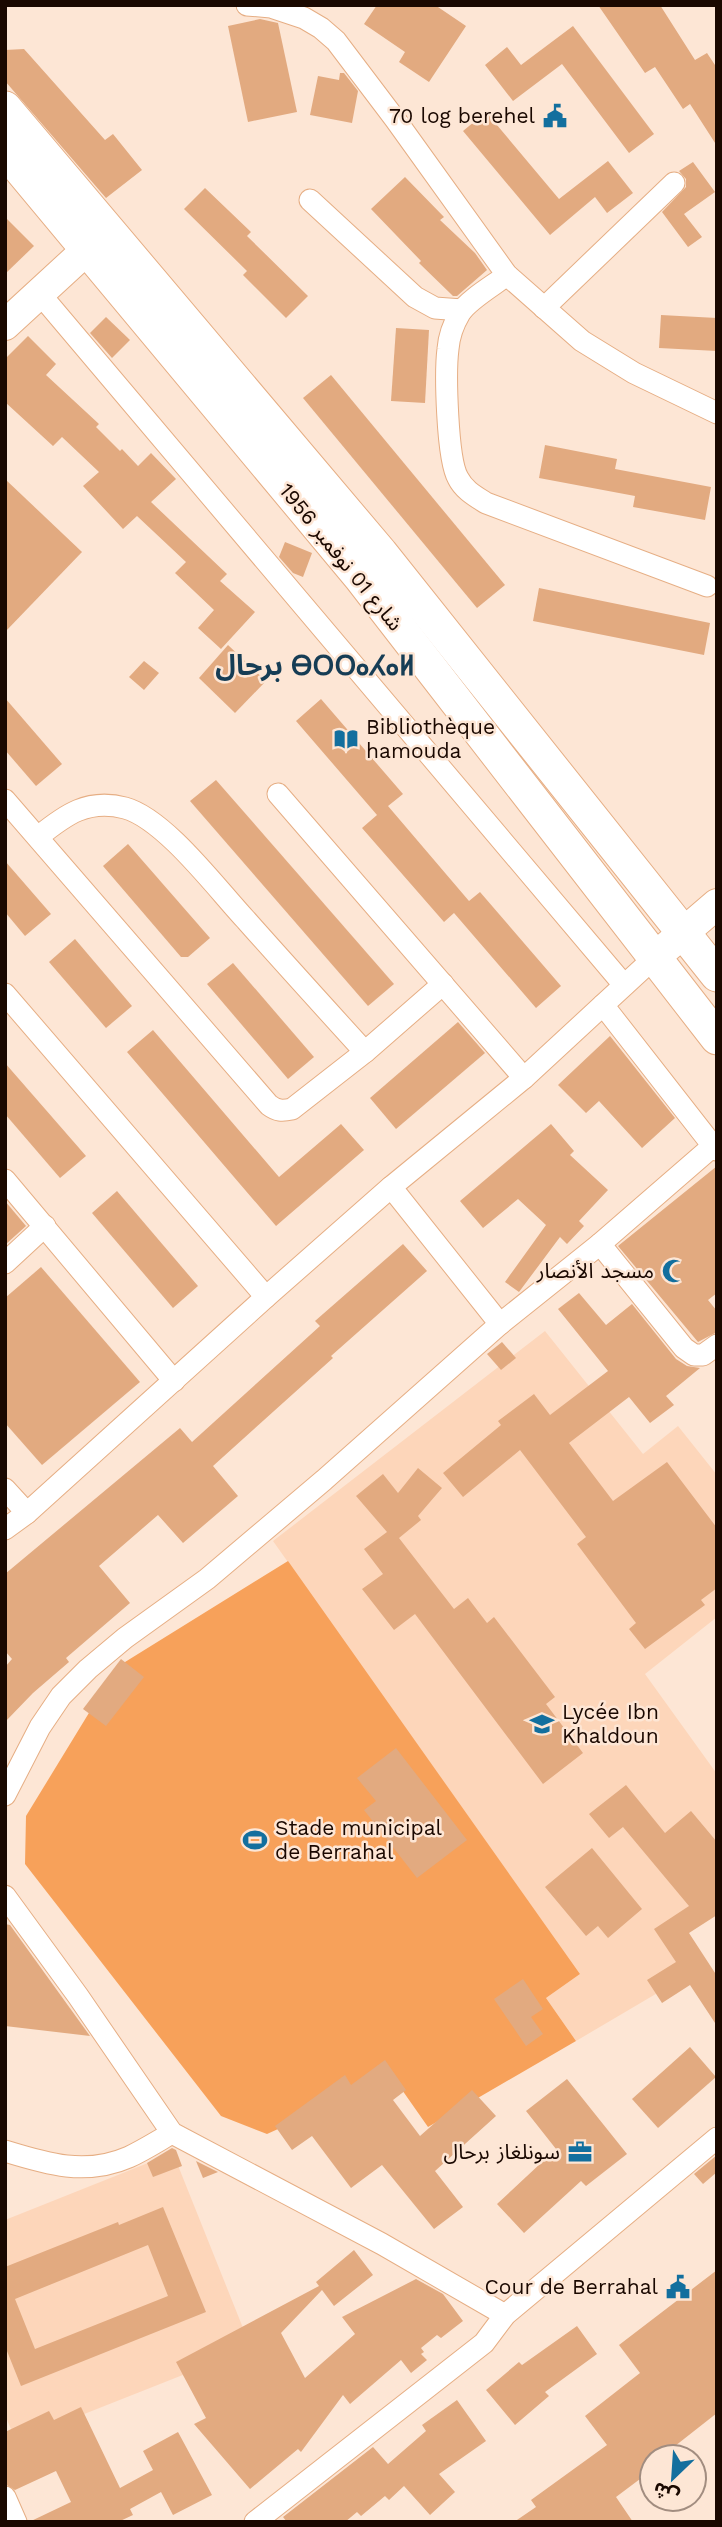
<svg xmlns="http://www.w3.org/2000/svg" width="722" height="2527" viewBox="0 0 722 2527" font-family="'Work Sans','Noto Sans Arabic','Noto Sans Tifinagh',sans-serif">
  <style>
    .built { fill: #fdd6ba }
    .green { fill: #f7a15a }
    .building { fill: #e2aa80; fill-rule: evenodd }
    .lines { fill: none; stroke-linecap: round; stroke-linejoin: round }
    .street-casing { stroke: #e6ae84; stroke-width: 23 }
    .secondary-casing { stroke: #e6ae84; stroke-width: 32 }
    .primary-casing { stroke: #e6ae84; stroke-width: 35 }
    .street { stroke: #fff; stroke-width: 21 }
    .secondary { stroke: #fff; stroke-width: 30 }
    .primary { stroke: #fff; stroke-width: 33 }
    .labels { text-anchor: middle; stroke-width: 5; stroke-linejoin: round; paint-order: stroke }
    .poi-label { font-size: 21px; fill: #1a0800; stroke: #fde6d5; text-anchor: end }
    .street-label { font-size: 21px; fill: #1a0800; stroke: #fde6d5 }
    .district-label { font-size: 28px; font-weight: bold; fill: #163d55; stroke: #fde6d5 }
  </style>
  <rect width="100%" height="100%" fill="#fde6d5"/>
  <!-- built -->
  <g class="built">
    <polygon points="545,1331 643,1454 678,1426 717,1475 717,1617 645,1674 717,1774 717,1894 665,1931 688,1975 576,2041 546,1998 580,1974 273,1541"/>
    <polygon points="173,2153 251,2348 16,2441 5,2415 5,2220"/>
  </g>
  <!-- green -->
  <polygon class="green" points="288,1561 580,1974 546,1998 576,2041 428,2127 393,2077 267,2134 221,2116 25,1864 26,1816 117,1667"/>
  <!-- building -->
  <g class="building">
    <polygon points="377,5 435,5 466,26 429,82 399,62 405,52 364,24"/>
    <polygon points="598,5 660,5 695,60 707,53 717,68 717,146 690,104 683,109 655,67 645,73"/>
    <polygon points="260,19 278,23 297,112 248,122 228,26"/>
    <polygon points="573,26 654,134 629,153 562,64 513,101 485,65 507,47 521,65"/>
    <polygon points="24,49 105,140 113,134 142,170 106,198 5,81 5,50"/>
    <polygon points="340,73 344,73 358,91 352,123 310,115 318,76 339,80"/>
    <polygon points="486,112 559,199 608,161 633,193 607,213 595,197 550,235 463,131"/>
    <polygon points="693,162 715,192 684,214 702,237 688,247 662,212 686,187 686,179 679,171"/>
    <polygon points="405,177 444,217 440,220 475,253 487,270 457,296 453,296 419,263 421,261 371,209"/>
    <polygon points="205,188 251,232 247,236 308,296 286,318 243,275 247,271 184,209"/>
    <polygon points="5,217 34,246 5,274"/>
    <polygon points="661,315 717,318 717,351 659,348"/>
    <polygon points="106,317 130,340 112,358 90,333"/>
    <polygon points="396,328 429,330 425,403 391,401"/>
    <polygon points="28,336 56,364 46,375 99,424 96,427 120,451 122,449 138,466 151,453 176,479 151,502 227,574 220,581 255,612 221,649 198,628 214,610 175,573 186,562 137,516 123,529 83,486 99,472 62,437 53,446 5,402 5,359"/>
    <polygon points="331,375 505,585 477,608 303,398"/>
    <polygon points="545,445 617,459 615,469 711,487 705,520 633,507 635,496 539,478"/>
    <polygon points="5,479 82,552 5,632"/>
    <polygon points="285,542 312,553 303,577 293,573 279,557"/>
    <polygon points="539,588 710,623 704,655 533,621"/>
    <polygon points="228,645 266,681 235,713 199,678"/>
    <polygon points="144,661 159,673 144,690 129,677"/>
    <polygon points="5,698 62,764 36,786 5,750"/>
    <polygon points="321,699 403,794 388,806 469,901 480,892 561,986 536,1008 454,913 444,922 362,828 377,815 296,721"/>
    <polygon points="216,780 394,984 368,1006 190,801"/>
    <polygon points="128,844 210,938 188,957 181,957 103,866"/>
    <polygon points="5,861 51,914 25,936 5,912"/>
    <polygon points="75,939 132,1006 106,1028 49,962"/>
    <polygon points="233,963 314,1057 288,1079 207,984"/>
    <polygon points="458,1022 485,1053 396,1129 370,1098"/>
    <polygon points="153,1030 279,1177 341,1124 364,1150 276,1226 127,1052"/>
    <polygon points="610,1036 675,1118 642,1148 599,1101 586,1113 558,1085"/>
    <polygon points="5,1063 86,1156 60,1178 5,1114"/>
    <polygon points="551,1124 574,1151 570,1155 608,1190 579,1221 584,1226 567,1244 560,1237 519,1292 505,1282 546,1225 518,1199 483,1228 460,1201"/>
    <polygon points="717,1166 717,1293 708,1300 717,1311 717,1332 698,1342 618,1246"/>
    <polygon points="117,1191 198,1286 173,1308 92,1213"/>
    <polygon points="5,1201 26,1226 5,1245"/>
    <polygon points="403,1244 427,1271 331,1356 333,1358 213,1466 238,1496 183,1543 158,1515 99,1566 130,1603 66,1658 69,1662 33,1693 5,1722 5,1667 12,1659 5,1651 5,1574 180,1428 192,1442 320,1326 315,1321"/>
    <polygon points="41,1267 140,1382 42,1465 5,1423 5,1298"/>
    <polygon points="579,1293 606,1325 632,1304 676,1359 687,1366 700,1368 666,1396 674,1405 650,1423 629,1397 569,1443 613,1501 667,1462 717,1528 717,1588 701,1600 705,1605 645,1649 629,1629 636,1623 577,1544 586,1537 520,1450 463,1497 443,1473 501,1425 498,1421 534,1394 550,1415 608,1371 558,1309"/>
    <polygon points="502,1342 516,1358 501,1370 487,1354"/>
    <polygon points="418,1468 442,1488 418,1516 421,1520 399,1538 454,1609 468,1598 487,1623 494,1617 555,1697 546,1704 583,1753 543,1784 415,1614 394,1630 362,1589 383,1574 364,1549 387,1532 356,1496 383,1474 398,1493"/>
    <polygon points="121,1659 144,1677 106,1726 83,1709"/>
    <polygon points="396,1748 467,1840 417,1878 364,1810 376,1801 357,1778"/>
    <polygon points="626,1785 665,1833 691,1811 717,1842 717,1915 689,1933 717,1976 717,2026 690,1985 662,2003 647,1980 676,1962 654,1929 689,1906 623,1827 609,1838 589,1814"/>
    <polygon points="592,1848 642,1909 608,1938 598,1926 586,1936 545,1887"/>
    <polygon points="5,1924 10,1925 90,2036 5,2026"/>
    <polygon points="523,1979 543,2009 531,2017 543,2034 526,2046 494,1999"/>
    <polygon points="690,2047 716,2077 658,2128 632,2099"/>
    <polygon points="385,2060 406,2090 393,2100 420,2136 472,2090 496,2116 435,2171 463,2207 434,2229 382,2165 351,2188 312,2136 292,2150 275,2126 345,2075 351,2085"/>
    <polygon points="567,2079 627,2154 586,2186 581,2181 524,2233 497,2204 556,2149 526,2111"/>
    <polygon points="172,2148 176,2150 182,2166 153,2177 147,2163"/>
    <polygon points="717,2155 717,2172 703,2184 694,2174"/>
    <polygon points="196,2161 218,2172 203,2178"/>
    <path d="M 163,2207 L 206,2312 L 21,2386 L 5,2346 L 5,2267 L 118,2222 L 119,2225 ZM 148,2245 L 168,2296 L 35,2349 L 15,2299 Z"/>
    <polygon points="354,2250 373,2275 334,2306 322,2290 281,2333 305,2378 355,2334 342,2317 416,2279 443,2294 463,2321 441,2338 437,2335 421,2348 424,2352 421,2354 427,2360 411,2373 401,2360 350,2404 343,2395 301,2452 298,2449 250,2489 194,2424 206,2418 176,2362 319,2286 316,2282"/>
    <polygon points="717,2270 717,2413 661,2457 652,2457 652,2470 616,2497 633,2522 514,2522 536,2507 531,2500 607,2445 585,2416 640,2373 619,2345"/>
    <polygon points="577,2326 597,2354 545,2392 549,2396 515,2425 486,2390 519,2362 522,2365"/>
    <polygon points="457,2400 486,2441 439,2474 455,2492 430,2515 404,2486 389,2500 385,2496 361,2516 357,2512 345,2522 287,2522 283,2517 373,2447 388,2464 426,2431 422,2425"/>
    <polygon points="81,2407 120,2488 153,2470 143,2451 178,2432 212,2495 173,2515 161,2492 130,2509 133,2515 118,2522 29,2522 71,2502 56,2471 15,2490 5,2484 5,2432 49,2411 54,2420"/>
  </g>
  <g class="lines">
    <!-- street casing -->
    <g class="street-casing">
      <g id="street">
        <polyline points="247,5 271,7 304,18 321,28 336,41 395,119 507,275 582,341 634,373 717,413"/>
        <polyline points="310,200 415,297 435,308 462,310"/>
        <path d="M 507,275 C 494,285 468,300 460,313 C 454,323 449,336 448,349 C 445,372 447,459 458,478 C 464,490 475,496 486,503 L 707,586"/>
        <polyline points="40,294 624,985"/>
        <polyline points="544,308 674,183"/>
        <polyline points="278,794 524,1078"/>
        <path d="M 5,800 L 269,1105 C 277,1111 282,1111 292,1109 L 365,1052 L 443,984"/>
        <path d="M 38,837 C 65,815 88,798 125,808 C 165,819 217,889 246,920 C 285,964 325,1008 365,1052"/>
        <polyline points="654,958 603,1005 713,1146"/>
        <polyline points="5,994 266,1297"/>
        <polyline points="5,1180 174,1381"/>
        <polyline points="391,1187 500,1324"/>
        <polyline points="600,1244 684,1348 694,1355 703,1355 717,1345"/>
        <polyline points="5,1263 45,1226"/>
        <polyline points="5,1489 27,1513"/>
        <polyline points="5,1529 27,1513 266,1297 391,1187 524,1078 603,1005"/>
        <polyline points="5,1795 40,1727 61,1696 88,1669 125,1638 207,1579 324,1480 500,1324 600,1244 713,1146 717,1150"/>
        <polyline points="5,1896 78,1996 172,2133 382,2244 505,2315"/>
        <path d="M 5,2151 C 47,2164 86,2176 129,2157 C 144,2150 158,2141 172,2133"/>
        <polyline points="5,2497 16,2522"/>
        <polyline points="255,2522 484,2343 505,2315 717,2138"/>
      </g>
    </g>
    <!-- secondary casing -->
    <g class="secondary-casing">
      <g id="secondary">
        <polyline points="5,325 105,233"/>
        <polyline points="654,958 717,904"/>
      </g>
    </g>
    <!-- primary casing -->
    <g class="primary-casing">
      <g id="primary">
        <polyline points="5,108 381,553 717,975"/>
        <polyline points="5,151 360,577 717,1038"/>
      </g>
    </g>
    <!-- street -->
    <use href="#street" class="street"/>
    <!-- secondary -->
    <use href="#secondary" class="secondary"/>
    <!-- primary -->
    <use href="#primary" class="primary"/>
  </g>
  <!-- icons -->
  <defs>
    <g id="civic-bare" transform="scale(1.89)"><path d="M-.6-6.5H3V-4.5H.6V-3L4-1V1h2V6H-6V1h2V-1L-.6-3ZM-1.2 2.5V6h2.4V2.5Z" fill="#136f9e" stroke="#fde6d5" stroke-width="2.5" paint-order="stroke"/></g>
    <g id="library-bare" transform="scale(1.89)"><path d="M-6-4Q-3-5.5-.7-3.5V5Q-3 3-6 4ZM6-4Q3-5.5 .7-3.5V5Q3 3 6 4Z" fill="#136f9e" stroke="#fde6d5" stroke-width="2.5" paint-order="stroke"/></g>
    <g id="mosque-bare" transform="scale(1.89)"><path d="M3.5-4.9A6 6 0 1 0 3.5 4.9A5 5 0 1 1 3.5-4.9Z" fill="#136f9e" stroke="#fde6d5" stroke-width="2.5" paint-order="stroke"/></g>
    <g id="school-bare" transform="scale(1.89)"><path d="M0-5L7-2L0 1L-7-2ZM-4 1L0 2.5L4 1V4Q0 6-4 4Z" fill="#136f9e" stroke="#fde6d5" stroke-width="2.5" paint-order="stroke"/></g>
    <g id="stadium-bare" transform="scale(1.89)"><path d="M0-5a6.5 5 0 1 0 0 10a6.5 5 0 1 0 0-10ZM-3.5-1.8h7v3.6h-7Z" fill="#136f9e" stroke="#fde6d5" stroke-width="2.5" paint-order="stroke"/></g>
    <g id="office-bare" transform="scale(1.89)"><path d="M-6-3h4V-5.5h4V-3h4V5H-6ZM-1-4.5V-3h2v-1.5ZM-6 0V1H6V0Z" fill="#136f9e" stroke="#fde6d5" stroke-width="2.5" paint-order="stroke"/></g>
  </defs>
  <g fill-rule="evenodd">
    <use href="#civic-bare" x="555" y="116"/>
    <use href="#library-bare" x="346" y="739"/>
    <use href="#mosque-bare" x="674" y="1271"/>
    <use href="#school-bare" x="542" y="1724"/>
    <use href="#stadium-bare" x="255" y="1840"/>
    <use href="#office-bare" x="580" y="2152"/>
    <use href="#civic-bare" x="678" y="2287"/>
  </g>
  <g class="labels">
    <!-- poi labels -->
    <g class="poi-label">
      <text x="535" y="123">70 log berehel</text>
      <text x="366" y="734" text-anchor="start">Bibliothèque<tspan x="366" dy="24">hamouda</tspan></text>
      <text x="654" y="1278">مسجد الأنصار</text>
      <text x="562" y="1719" text-anchor="start">Lycée Ibn<tspan x="562" dy="24">Khaldoun</tspan></text>
      <text x="275" y="1835" text-anchor="start">Stade municipal<tspan x="275" dy="24">de Berrahal</tspan></text>
      <text x="560" y="2159">سونلغاز برحال</text>
      <text x="658" y="2294">Cour de Berrahal</text>
    </g>
    <!-- street labels -->
    <g class="street-label">
      <text transform="translate(341 557) rotate(51)" y="7">شارع 01 نوفمبر 1956</text>
    </g>
    <!-- district labels -->
    <g class="district-label">
      <text x="315" y="675">برحال ⴱⵔⵔⴰⵃⴰⵍ</text>
    </g>
  </g>
  <!-- border -->
  <rect width="722" height="2527" fill="none" stroke="#1a0800" stroke-width="14"/>
  <!-- north arrow -->
  <g transform="translate(673 2478) rotate(205)"><circle r="33" fill="#fde6d5" stroke="#a28d80" stroke-width="2"/>
  <path d="M0-5L12 26L0 18L-12 26Z" fill="#136f9e"/>
  <text y="-10" font-size="19" font-weight="bold" text-anchor="middle" fill="#1a0800">ش</text>
  </g>
</svg>
